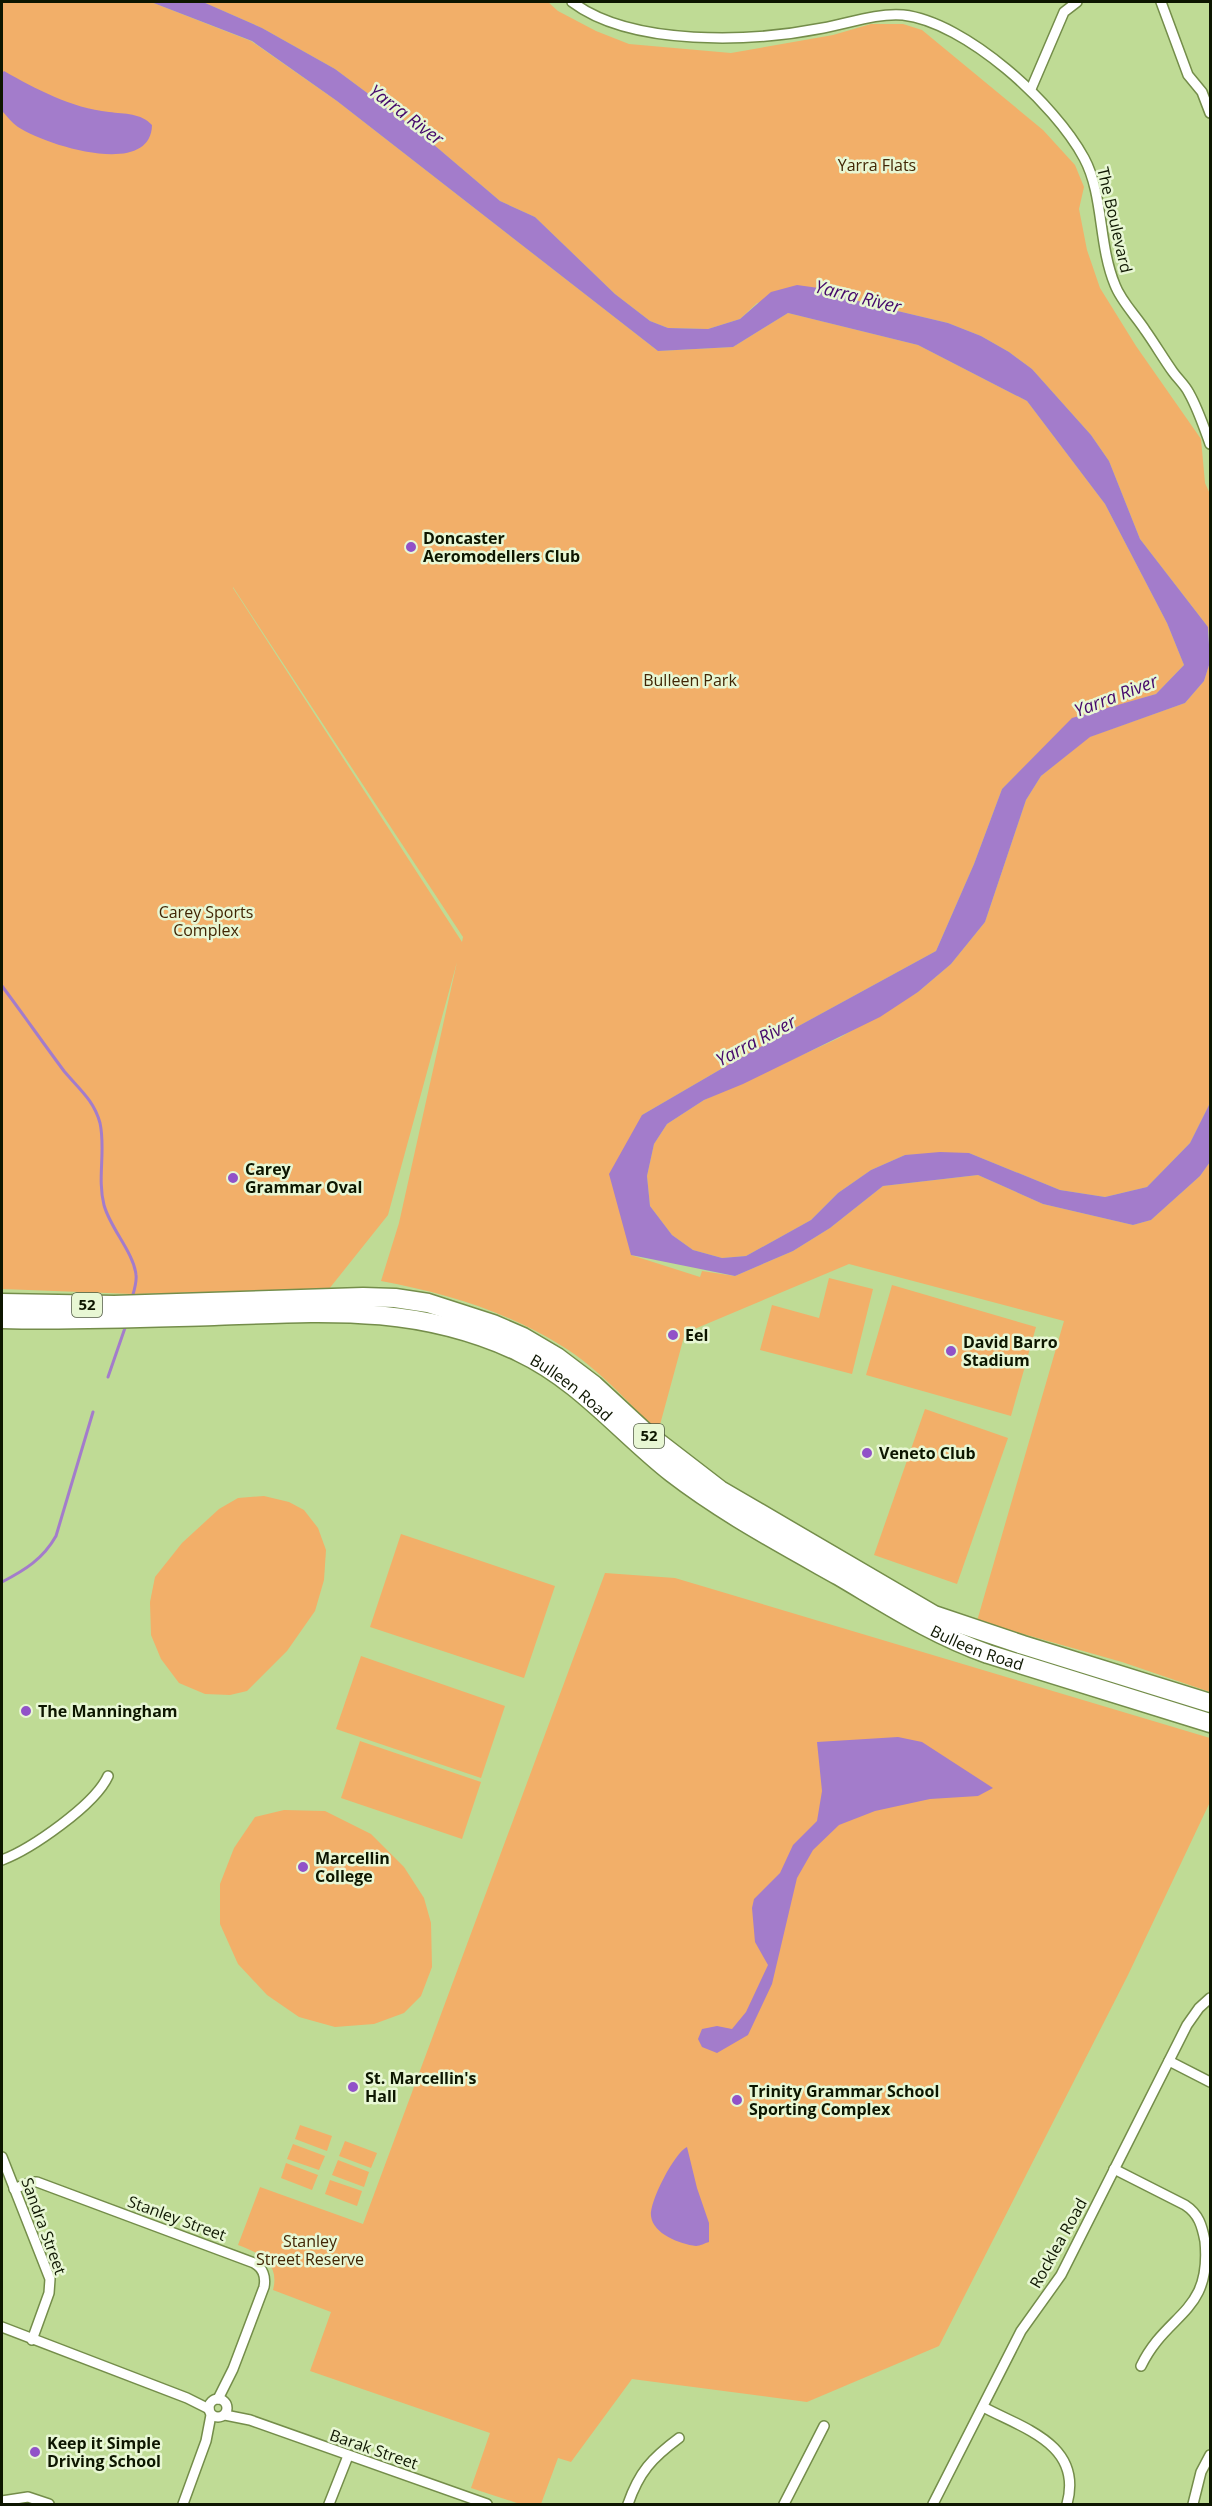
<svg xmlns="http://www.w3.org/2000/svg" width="1212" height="2506" viewBox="0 0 1212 2506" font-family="'Open Sans',sans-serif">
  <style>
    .green { fill: #f2af69; fill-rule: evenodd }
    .water { fill: #a37ccb }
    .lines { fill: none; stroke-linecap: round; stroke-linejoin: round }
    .stream { stroke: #a37ccb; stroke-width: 3 }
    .street-casing { stroke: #748d4a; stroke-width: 12 }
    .highway-casing { stroke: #748d4a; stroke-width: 21 }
    .street { stroke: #fff; stroke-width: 9 }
    .highway { stroke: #fff; stroke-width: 18 }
    .poi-dot { fill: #9152c8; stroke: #e8f7d4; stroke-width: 2 }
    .labels { text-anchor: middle; stroke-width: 5; stroke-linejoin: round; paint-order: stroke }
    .shield { fill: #e8f7d4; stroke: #4f5a40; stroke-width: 1.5 }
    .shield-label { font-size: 15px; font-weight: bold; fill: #0d1600 }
    .park-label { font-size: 16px; fill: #422605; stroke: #e8f7d4 }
    .street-label { font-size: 16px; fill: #0d1600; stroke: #e8f7d4 }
    .poi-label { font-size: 16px; font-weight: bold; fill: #0d1600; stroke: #e8f7d4; text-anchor: start }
    .water-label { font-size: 18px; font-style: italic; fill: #45086b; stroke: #e8f7d4 }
  </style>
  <rect width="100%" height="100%" fill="#bfdb95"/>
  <!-- green -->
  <g class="green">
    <path d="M 2,2 L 151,2 L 251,41 L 337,101 L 658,351 L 733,347 L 788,313 L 918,345 L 1027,401 L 1105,504 L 1167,623 L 1184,665 L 1156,694 L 1072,719 L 1002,789 L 974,864 L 936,951 L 740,1058 L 642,1115 L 631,1255 L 700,1277 L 702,1271 L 735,1276 L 793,1251 L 830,1228 L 883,1186 L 978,1175 L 1043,1204 L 1133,1225 L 1151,1220 L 1200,1176 L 1210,1162 L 1210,1692 L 1122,1662 L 977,1621 L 1064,1321 L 849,1264 L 685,1333 L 658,1432 C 628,1402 598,1368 562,1346 C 506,1311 445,1293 381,1281 L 399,1223 L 457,962 L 388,1215 L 329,1289 L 133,1294 L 2,1289 ZM 233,587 L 463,937 L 462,942 L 233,588 Z"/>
    <polygon points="203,2 548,2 558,11 596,31 629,44 731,53 833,35 871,24 903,24 922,30 1043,130 1075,165 1084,187 1079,209 1087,250 1100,288 1136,346 1201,439 1205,483 1210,494 1210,641 1208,627 1140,539 1109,461 1091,435 1032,369 1009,352 981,336 948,323 864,303 826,289 757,303 740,319 708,329 668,328 650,321 615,294 535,217 500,201 413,127 335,69 262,28"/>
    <polygon points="1210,662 1210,1103 1190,1143 1147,1187 1105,1197 1060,1190 969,1153 905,1155 871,1170 838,1193 811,1220 746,1256 722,1258 693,1250 672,1235 650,1206 647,1176 654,1144 667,1124 704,1100 839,1038 918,992 951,964 985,922 1026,800 1041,776 1089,737 1185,703 1204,681"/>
    <polygon points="829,1278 873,1289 852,1374 760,1350 772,1305 819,1318"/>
    <polygon points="892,1285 1036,1327 1011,1416 866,1375"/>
    <polygon points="925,1409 1008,1438 957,1584 874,1555"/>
    <polygon points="264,1496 289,1502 304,1510 318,1528 326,1550 324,1580 315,1611 287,1651 247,1691 230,1695 205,1694 179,1683 161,1659 151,1635 150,1602 155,1577 182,1543 219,1509 238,1498"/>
    <polygon points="401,1534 555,1586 524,1678 370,1627"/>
    <path d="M 605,1573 L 675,1578 L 1210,1738 L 1210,1802 L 1128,1975 L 939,2346 L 807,2402 L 632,2379 L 571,2462 L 558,2458 L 541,2504 L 520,2504 L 471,2488 L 490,2433 L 310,2371 L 331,2312 L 273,2290 C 280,2263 260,2253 238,2245 L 260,2187 L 363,2224 Z"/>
    <polygon points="361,1656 505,1706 481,1778 336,1729"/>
    <polygon points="360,1741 481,1782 462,1839 341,1798"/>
    <polygon points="284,1810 325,1811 371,1834 404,1867 424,1898 431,1923 432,1967 421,1996 404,2013 374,2024 335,2027 299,2017 267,1995 238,1964 220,1924 220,1884 234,1848 255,1817"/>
    <polygon points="300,2125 332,2136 327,2151 295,2139"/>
    <polygon points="345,2141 377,2153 371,2168 339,2156"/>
    <polygon points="293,2144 325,2156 319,2170 287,2159"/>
    <polygon points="338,2160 369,2172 364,2187 332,2175"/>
    <polygon points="286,2163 318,2175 312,2190 281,2178"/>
    <polygon points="330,2180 362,2191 357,2206 325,2194"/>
  </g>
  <!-- water -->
  <g class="water">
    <polygon points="151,2 203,2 262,28 335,69 413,127 500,201 535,217 615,294 650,321 668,328 708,329 740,319 771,292 797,285 826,289 864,303 948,323 981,336 1009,352 1032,369 1091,435 1109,461 1140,539 1208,627 1210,662 1204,681 1185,703 1090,737 1041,776 1026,800 985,922 951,964 918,992 880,1017 743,1084 704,1100 667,1124 654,1144 647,1176 650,1206 672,1235 693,1250 722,1258 746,1256 811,1220 838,1193 871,1170 905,1155 940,1152 969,1153 1060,1190 1105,1197 1147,1187 1190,1143 1210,1103 1210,1162 1200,1176 1151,1220 1133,1225 1043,1204 978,1175 883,1186 830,1228 793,1251 735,1276 631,1255 609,1174 642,1115 740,1058 936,951 974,864 1002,789 1072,718 1156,694 1184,665 1167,623 1105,504 1027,401 918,345 788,313 733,347 658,351 337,101 252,41"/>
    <path d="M 4,71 C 36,89 71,108 109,112 C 125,114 141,113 152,125 C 151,179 45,145 18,127 C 12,123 7,116 2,111 L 2,73 Z"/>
    <polygon points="898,1737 922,1742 993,1788 978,1796 930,1799 875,1811 839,1825 813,1850 797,1878 772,1984 748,2035 717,2053 702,2047 698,2039 702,2029 717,2026 732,2029 746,2012 768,1965 755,1942 752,1908 754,1899 780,1873 793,1845 817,1821 822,1791 817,1742"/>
    <path d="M 687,2147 L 697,2188 L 709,2223 L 709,2242 C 705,2243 700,2246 696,2246 C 680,2244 653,2234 651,2216 C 649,2202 675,2152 687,2147 Z"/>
  </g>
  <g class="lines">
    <!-- stream -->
    <g class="stream">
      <path d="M 2,986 C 23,1014 43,1043 64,1071 C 78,1088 94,1100 100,1123 C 106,1150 97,1178 104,1205 C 110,1228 134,1253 136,1275 C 137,1282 134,1291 132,1298"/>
      <polyline points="108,1377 126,1325"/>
      <path d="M 2,1582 C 25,1570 43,1559 56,1536 L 93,1412"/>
    </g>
    <!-- street casing -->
    <g class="street-casing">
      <g id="street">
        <path d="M 572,2 C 632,47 752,42 823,28 C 850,23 876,13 903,15 C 966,22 1055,104 1084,158 C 1104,195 1098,244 1115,285 C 1121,301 1136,316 1145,330 C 1155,344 1163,358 1173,372 C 1178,379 1185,385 1189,393 C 1198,409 1204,427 1210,444"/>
        <polyline points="1161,2 1188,75 1202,92 1210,113"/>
        <polyline points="1031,89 1064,12 1077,2"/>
        <path d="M 2,1860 C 31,1849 95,1805 108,1776"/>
        <polyline points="1169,2061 1210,2082"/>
        <polyline points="2,2157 50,2279 49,2293 32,2340"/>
        <path d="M 1114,2169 L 1185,2205 C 1199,2214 1202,2226 1205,2241 C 1212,2314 1167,2312 1141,2366"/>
        <path d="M 14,2189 L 31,2182 L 37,2182 L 254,2263 C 263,2268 266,2277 264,2287 L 233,2369 L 218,2399"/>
        <polyline points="2,2327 187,2398 209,2409"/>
        <circle cx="218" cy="2408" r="9"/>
        <path d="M 983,2407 C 1025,2429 1083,2445 1067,2504"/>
        <polyline points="225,2415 250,2420 487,2504"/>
        <polyline points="2,2501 28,2497 49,2504"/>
        <polyline points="183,2504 206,2441 211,2415"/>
        <polyline points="329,2504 348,2456"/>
        <path d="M 628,2504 C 639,2472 652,2458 679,2438"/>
        <polyline points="784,2504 824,2426"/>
        <polyline points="933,2504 1021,2331 1061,2275 1187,2025 1199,2008 1210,1998"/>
        <polyline points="1193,2504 1201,2472 1210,2455"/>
      </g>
    </g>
    <!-- highway casing -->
    <g class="highway-casing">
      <g id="highway">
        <polyline points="2,1303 114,1305 363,1297 395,1298 428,1303 493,1324 523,1337 557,1357 594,1385 646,1433 720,1490 934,1615 1023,1645 1210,1703"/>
        <path id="s1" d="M 2,1319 C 72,1321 143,1318 214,1316 C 323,1312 417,1304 519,1352 C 579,1380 621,1433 672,1473 C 724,1513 782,1544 839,1576 C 890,1606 932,1634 988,1654 L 1210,1723"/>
      </g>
    </g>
    <!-- street -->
    <use href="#street" class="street"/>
    <!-- highway -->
    <use href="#highway" class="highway"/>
  </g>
  <!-- markers -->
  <g class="poi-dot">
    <circle cx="411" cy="547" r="6"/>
    <circle cx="233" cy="1178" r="6"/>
    <circle cx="673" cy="1335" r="6"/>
    <circle cx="951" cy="1351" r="6"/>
    <circle cx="867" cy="1453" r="6"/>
    <circle cx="26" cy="1711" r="6"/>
    <circle cx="303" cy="1867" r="6"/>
    <circle cx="353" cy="2087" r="6"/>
    <circle cx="737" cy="2100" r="6"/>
    <circle cx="35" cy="2452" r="6"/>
  </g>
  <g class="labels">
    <!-- shield labels -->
    <g class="shield">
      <rect x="72" y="1293" width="30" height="24" rx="4.5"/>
      <rect x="634" y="1424" width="30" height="24" rx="4.5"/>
    </g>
    <g class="shield-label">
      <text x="87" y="1310">52</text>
      <text x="649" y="1441">52</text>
    </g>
    <!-- park labels -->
    <g class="park-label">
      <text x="877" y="171">Yarra Flats</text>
      <text x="690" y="686">Bulleen Park</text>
      <text x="206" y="918">Carey Sports<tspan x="206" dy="18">Complex</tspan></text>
      <text x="310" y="2247">Stanley<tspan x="310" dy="18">Street Reserve</tspan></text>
    </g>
    <!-- street labels -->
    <g class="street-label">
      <text transform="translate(1115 220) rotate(77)" y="6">The Boulevard</text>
      <text dy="6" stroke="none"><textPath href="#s1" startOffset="586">Bulleen Road</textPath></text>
      <text dy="6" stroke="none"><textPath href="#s1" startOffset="1071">Bulleen Road</textPath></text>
      <text transform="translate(177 2218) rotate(20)" y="6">Stanley Street</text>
      <text transform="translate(44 2226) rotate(70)" y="6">Sandra Street</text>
      <text transform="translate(1058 2243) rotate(-61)" y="6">Rocklea Road</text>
      <text transform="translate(374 2449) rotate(19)" y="6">Barak Street</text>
    </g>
    <!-- poi labels -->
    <g class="poi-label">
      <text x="423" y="544">Doncaster<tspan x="423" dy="18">Aeromodellers Club</tspan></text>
      <text x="245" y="1175">Carey<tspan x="245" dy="18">Grammar Oval</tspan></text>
      <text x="685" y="1341">Eel</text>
      <text x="963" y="1348">David Barro<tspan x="963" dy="18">Stadium</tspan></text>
      <text x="879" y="1459">Veneto Club</text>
      <text x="38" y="1717">The Manningham</text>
      <text x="315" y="1864">Marcellin<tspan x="315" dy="18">College</tspan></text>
      <text x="365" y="2084">St. Marcellin's<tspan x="365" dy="18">Hall</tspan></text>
      <text x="749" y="2097">Trinity Grammar School<tspan x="749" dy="18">Sporting Complex</tspan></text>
      <text x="47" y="2449">Keep it Simple<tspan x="47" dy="18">Driving School</tspan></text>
    </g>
    <!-- water labels -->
    <g class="water-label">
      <text transform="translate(406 115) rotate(37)" y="6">Yarra River</text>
      <text transform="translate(858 297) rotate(14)" y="6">Yarra River</text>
      <text transform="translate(1116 696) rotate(-21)" y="6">Yarra River</text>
      <text transform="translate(756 1041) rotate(-28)" y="6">Yarra River</text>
    </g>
  </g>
  <!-- border -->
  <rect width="1212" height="2506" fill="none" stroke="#0d1600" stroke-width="6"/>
</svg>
